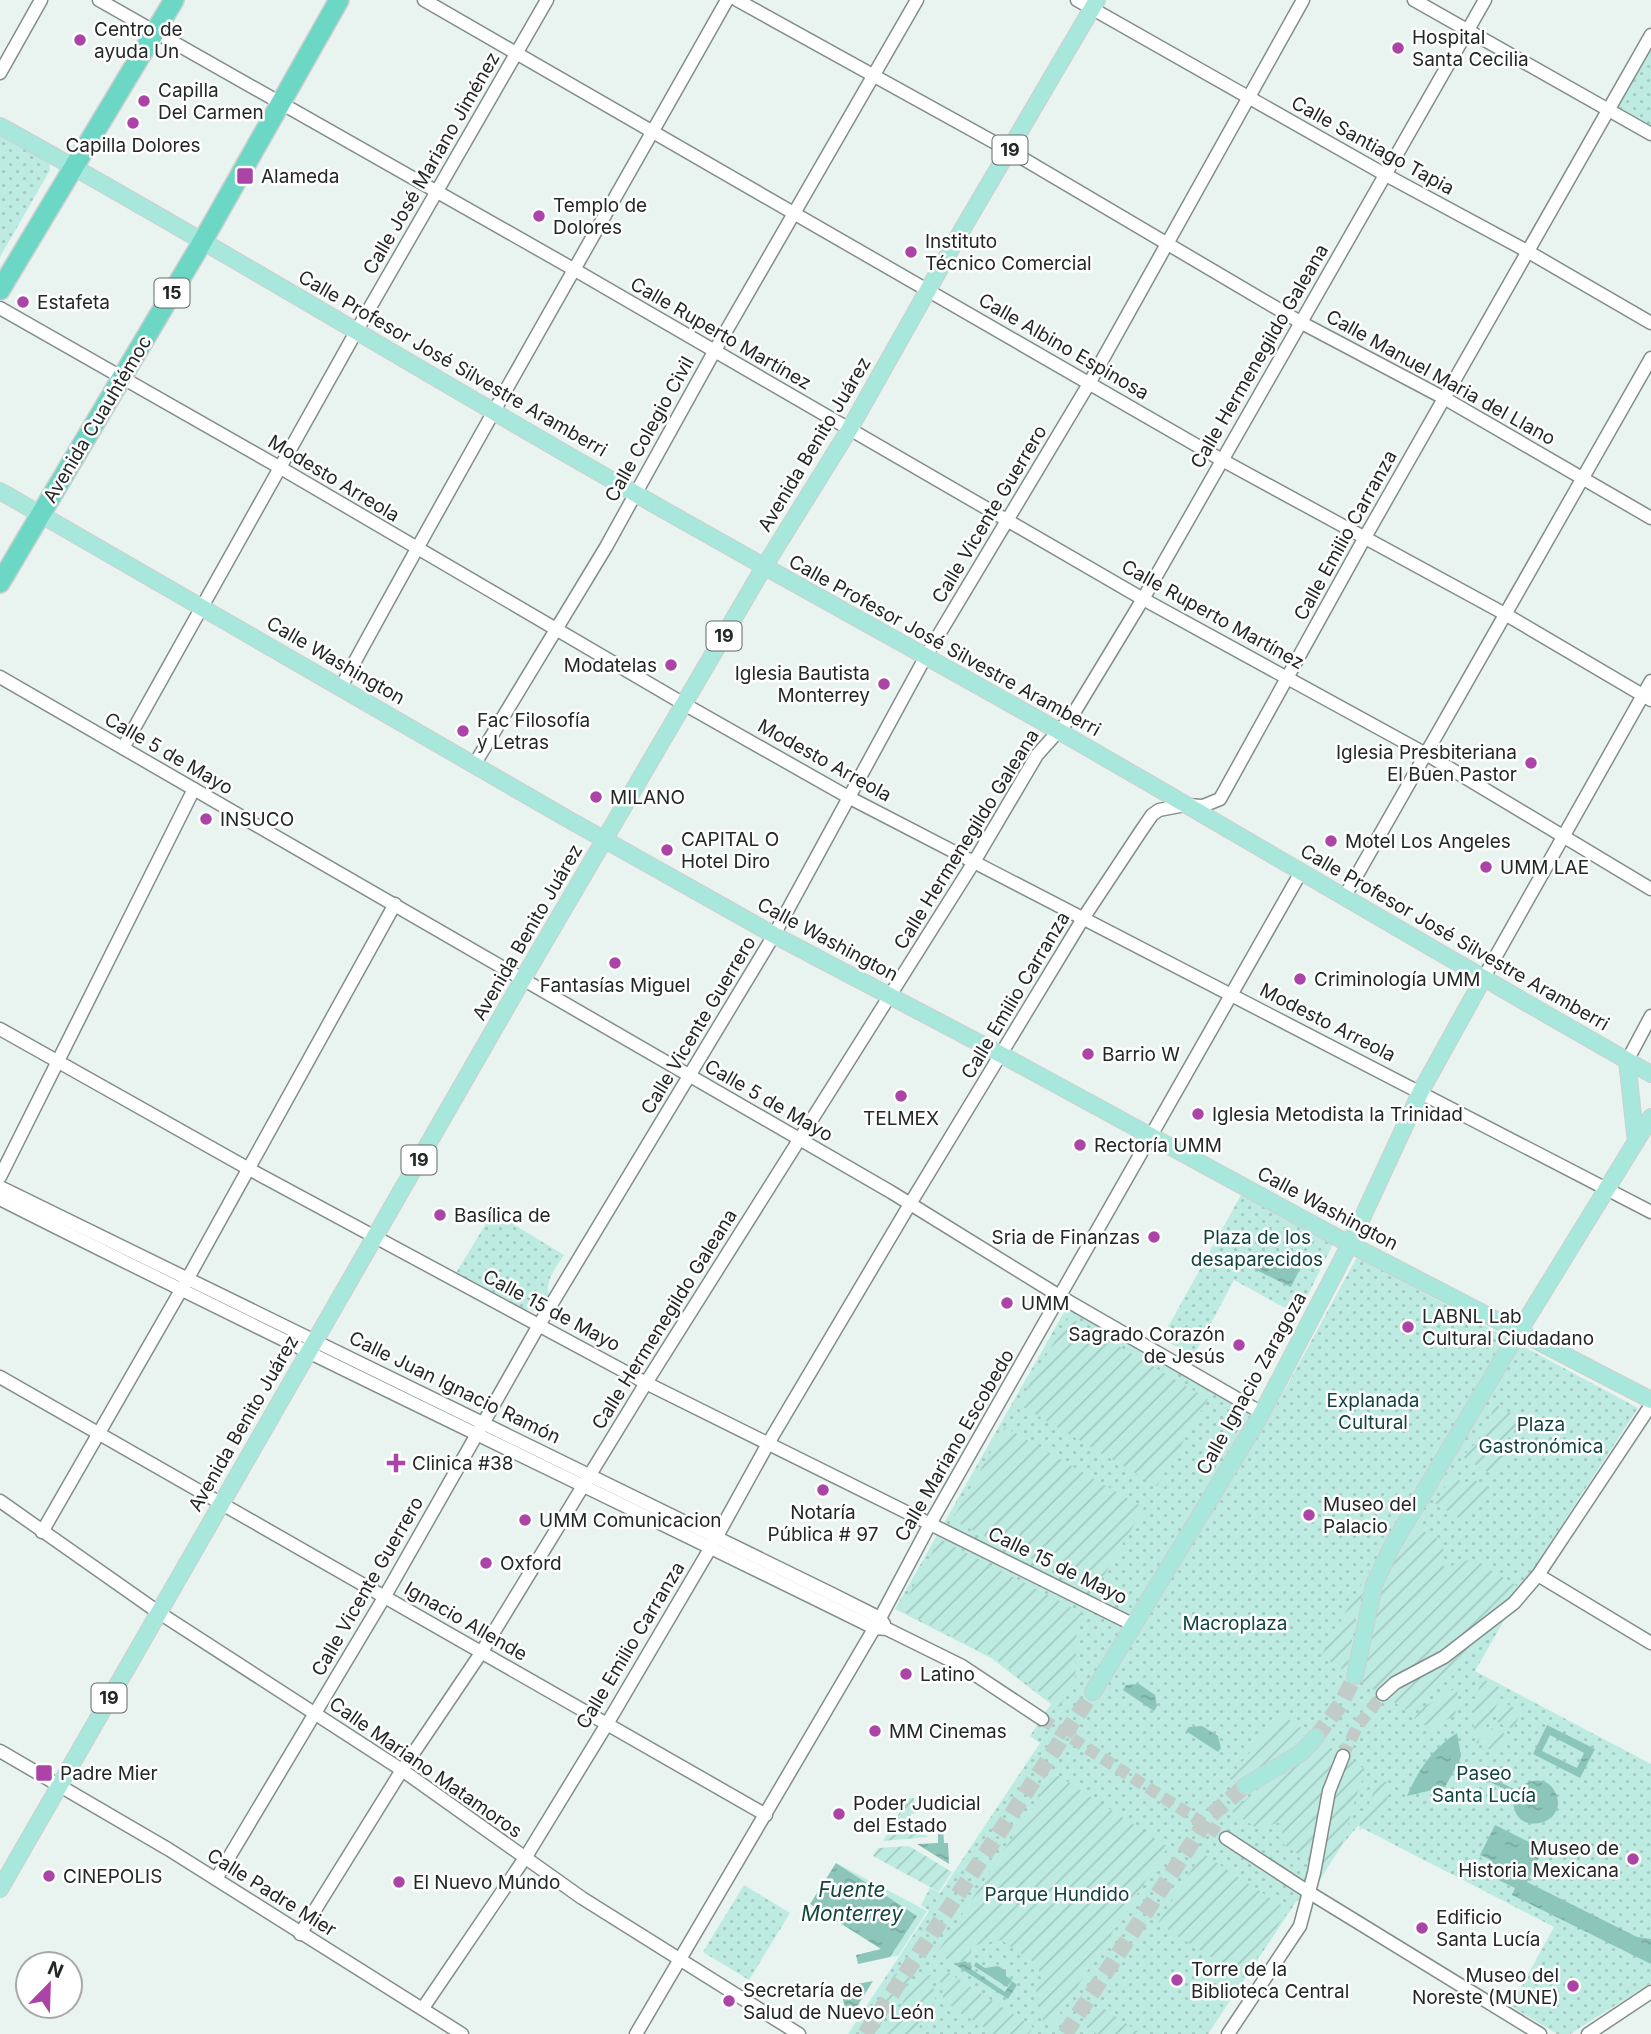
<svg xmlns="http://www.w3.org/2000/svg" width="1651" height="2034" viewBox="0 0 1651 2034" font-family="Inter,sans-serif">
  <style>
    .grass { fill: #bdebe1 }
    .park { fill: url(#park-dots) }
    .garden { fill: url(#garden-furrows) }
    .water { fill: url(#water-ripples); fill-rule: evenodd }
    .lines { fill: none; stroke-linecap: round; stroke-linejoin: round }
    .minor-tunnel { stroke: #c1cbc8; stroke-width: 12; stroke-dasharray: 12 6; stroke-linecap: butt }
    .major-tunnel { stroke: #c1cbc8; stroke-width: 16; stroke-dasharray: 16 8; stroke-linecap: butt }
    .minor-casing { stroke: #838d8b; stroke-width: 15 }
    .major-casing { stroke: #cfcfcf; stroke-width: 18 }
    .highway-casing { stroke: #cfcfcf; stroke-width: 22 }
    .minor { stroke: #fff; stroke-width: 12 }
    .major { stroke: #a7e7dc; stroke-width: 16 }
    .highway { stroke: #6cd7c4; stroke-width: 19 }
    .poi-dot { fill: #ac43a6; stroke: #fff; stroke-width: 2.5 }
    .labels { text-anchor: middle; stroke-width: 5; stroke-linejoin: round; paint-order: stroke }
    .shield { fill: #fff; stroke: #656867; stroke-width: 2 }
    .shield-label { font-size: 18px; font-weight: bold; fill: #232726 }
    .poi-label { font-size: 19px; fill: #232726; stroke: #fff; text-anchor: start }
    .street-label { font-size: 19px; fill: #232726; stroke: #fff }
    .park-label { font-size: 19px; fill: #11443c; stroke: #fff }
    .water-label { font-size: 21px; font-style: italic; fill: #13463d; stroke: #fff }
  </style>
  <defs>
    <pattern id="park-dots" width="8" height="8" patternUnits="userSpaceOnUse" patternTransform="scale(1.75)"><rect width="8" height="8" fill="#bdebe1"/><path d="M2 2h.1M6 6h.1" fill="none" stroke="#a2cac1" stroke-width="1.8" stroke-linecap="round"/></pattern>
    <pattern id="garden-furrows" width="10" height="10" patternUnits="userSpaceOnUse" patternTransform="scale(1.75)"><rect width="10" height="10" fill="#bdebe1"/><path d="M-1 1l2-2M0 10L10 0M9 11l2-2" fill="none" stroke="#a2cac1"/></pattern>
    <pattern id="water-ripples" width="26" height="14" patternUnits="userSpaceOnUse" patternTransform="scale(1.75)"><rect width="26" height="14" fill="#8cc5b9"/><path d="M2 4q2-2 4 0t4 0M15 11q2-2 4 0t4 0" fill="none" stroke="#78a99f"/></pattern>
  </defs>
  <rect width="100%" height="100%" fill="#e9f4f1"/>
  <!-- grass -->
  <polygon class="grass" points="836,1863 927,1911 898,1956 890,1957 917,1916"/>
  <!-- park -->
  <g class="park">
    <polygon points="1651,35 1651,134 1608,109"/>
    <polygon points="0,131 49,159 50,170 0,257"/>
    <polygon points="1241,1195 1333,1244 1298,1315 1234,1280 1193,1357 1162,1338"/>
    <path d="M 493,1212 L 564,1255 C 559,1263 551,1273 549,1282 C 544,1298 558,1296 535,1311 L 524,1309 L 456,1273 Z"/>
    <polygon points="1357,1257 1638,1408 1535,1566 1475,1671 1651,1764 1651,1983 1570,2034 1557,2034 1511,2006 1554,1927 1358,1826 1342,1845 1318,1882 1296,1902 1208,2034 848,2034 929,1911 921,1905 930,1888 940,1893 1040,1743 1030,1736 1051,1704 991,1658 895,1609 1067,1307 1266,1424"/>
    <polygon points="744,1885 790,1913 749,1980 703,1952"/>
  </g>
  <!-- garden -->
  <g class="garden">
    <polygon points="1069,1317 1208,1399 1157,1486 1018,1404"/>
    <path d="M 1495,1404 L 1521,1419 C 1513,1432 1498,1446 1505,1461 L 1496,1477 L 1463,1457 C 1469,1447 1480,1442 1486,1431 C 1491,1423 1490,1413 1495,1404 Z"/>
    <polygon points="1005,1427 1144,1508 1096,1589 952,1520"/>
    <polygon points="1452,1476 1468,1485 1473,1479 1491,1490 1481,1506 1470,1509 1463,1521 1435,1503"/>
    <path d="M 1415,1526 L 1443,1542 L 1444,1568 L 1472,1559 L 1519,1587 C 1501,1605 1482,1623 1461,1638 C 1433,1657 1403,1670 1377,1692 L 1361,1681 C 1369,1653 1371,1623 1379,1594 C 1387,1569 1401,1547 1415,1526 Z"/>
    <polygon points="940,1539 1082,1613 1077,1621 1075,1682 1059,1707 992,1656 900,1610"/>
    <polygon points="1370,1569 1356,1616 1347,1672 1321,1656"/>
    <polygon points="1480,1638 1452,1676 1429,1689 1406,1710 1386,1697 1397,1687"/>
    <path d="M 1483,1679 L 1504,1690 L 1477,1745 C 1471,1721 1472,1701 1483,1679 Z"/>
    <polygon points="1458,1687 1455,1716 1444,1721 1434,1731 1414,1718 1425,1706"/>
    <polygon points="1504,1703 1522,1711 1513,1729 1495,1721"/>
    <path d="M 1281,1714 L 1309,1733 C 1286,1756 1263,1766 1236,1783 L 1229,1778 Z"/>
    <polygon points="1492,1728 1509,1736 1500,1754 1483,1746"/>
    <path d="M 1324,1743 L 1336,1751 L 1327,1776 L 1311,1862 L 1284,1845 L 1281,1822 L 1258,1829 L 1231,1811 C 1260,1786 1296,1771 1324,1743 Z"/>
    <polygon points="1347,1758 1366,1770 1357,1794 1342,1845 1318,1882 1335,1797"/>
    <polygon points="1054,1773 1168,1847 1051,2027 1043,2021 1035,1986 1042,1984 1038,1965 1001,1940 970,1946 972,1959 953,1963 937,1953"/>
    <polygon points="1379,1778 1393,1786 1386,1802 1361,1830 1359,1830"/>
    <polygon points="908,1798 914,1798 916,1813 911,1814 911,1827 928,1837 883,1841"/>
    <polygon points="909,1846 952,1872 939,1892 873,1856 878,1848"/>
    <polygon points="1202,1853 1288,1910 1243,1978 1158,1923"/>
    <polygon points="912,1970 913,1974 875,2033 870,2033 867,2018 895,1974"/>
    <polygon points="949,1973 1033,2027 1029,2034 994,2034 944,2001 939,1974"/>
    <polygon points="931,1975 936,2002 915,2034 882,2034 919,1977"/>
    <polygon points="1100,2006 1142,2034 1097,2034 1087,2027"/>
  </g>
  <!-- water -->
  <g class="water">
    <polygon points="1259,1254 1301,1267 1291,1287 1252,1268"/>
    <polygon points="1139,1684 1155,1695 1157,1706 1154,1711 1123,1690 1126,1685"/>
    <path d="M 1547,1725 L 1595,1749 L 1580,1778 L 1533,1754 ZM 1550,1735 L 1584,1753 L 1577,1768 L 1542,1751 Z"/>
    <polygon points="1202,1726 1218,1736 1221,1748 1218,1752 1186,1731 1189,1727"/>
    <path d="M 1457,1733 L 1461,1756 L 1459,1762 L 1516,1790 C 1527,1780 1545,1775 1554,1790 C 1575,1825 1506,1842 1514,1794 L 1457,1765 L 1445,1787 L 1407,1796 C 1419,1769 1432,1749 1457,1733 Z"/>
    <polygon points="1495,1825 1543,1849 1527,1882 1637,1937 1651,1939 1651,1964 1512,1895 1515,1888 1484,1873 1491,1860 1480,1855"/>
    <polygon points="938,1828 943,1828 944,1843 948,1843 949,1864 917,1844 938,1843"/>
    <polygon points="836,1863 917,1916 890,1957 858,1964 856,1955 881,1949 810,1904"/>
    <polygon points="965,1961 972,1966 971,1969 1005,1992 1012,1981 1017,1985 1008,1999 954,1964"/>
    <polygon points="976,1962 985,1968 998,1966 1006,1971 1006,1976 1012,1980 1007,1987 974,1966"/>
    <polygon points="873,1981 848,2021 840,1987"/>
  </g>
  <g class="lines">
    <!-- minor-tunnel -->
    <g class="minor-tunnel">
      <polyline points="1042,1719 1226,1838"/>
      <polyline points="1343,1756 1357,1727 1383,1694"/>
    </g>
    <!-- major-tunnel -->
    <g class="major-tunnel">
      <polyline points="1316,1737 1341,1704 1355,1676"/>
      <polyline points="865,2034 1093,1692"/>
      <polyline points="1065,2034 1209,1817 1245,1786"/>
    </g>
    <!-- minor casing -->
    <g class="minor-casing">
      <g id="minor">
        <polyline points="99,0 575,270 1143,599 1426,754 1651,889"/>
        <polyline points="424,0 1222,460 1505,614 1651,700"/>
        <polyline points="737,0 1010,151 1300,322 1444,398 1651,518"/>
        <polyline points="1077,0 1384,174 1527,251 1651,323"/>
        <polyline points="1414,0 1651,134"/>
        <polyline points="0,73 41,0"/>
        <polyline points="0,308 279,467 684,704 850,798 1651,1212"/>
        <polyline points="0,677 891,1192 1061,1297 1262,1413"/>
        <path d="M 341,687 C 466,456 598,229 727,0"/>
        <polyline points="123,748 357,330 547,0"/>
        <polyline points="474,765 606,547 714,352 917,0"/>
        <polyline points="1345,896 1651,358"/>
        <polyline points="1483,979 1651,681"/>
        <polyline points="0,1029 249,1169 646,1383 1134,1625"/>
        <polyline points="1627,1061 1651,1016"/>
        <polyline points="0,1177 194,789"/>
        <polyline points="0,1187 830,1593 880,1618 884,1624"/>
        <path d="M 0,1199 C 290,1346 583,1484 874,1628 L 887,1629 L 962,1666 L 1042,1719"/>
        <polyline points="0,1377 766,1815"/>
        <polyline points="0,1501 158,1612 402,1770 582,1898 799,2034"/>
        <polyline points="42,1532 188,1278 395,904"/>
        <polyline points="1538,1575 1651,1643"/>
        <polyline points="1383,1694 1395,1683 1444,1657 1514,1603 1538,1575 1651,1405"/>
        <polyline points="0,1751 168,1849 462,2034"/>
        <polyline points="1226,1838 1310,1893 1540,2034"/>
        <polyline points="216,1879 385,1596 539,1325 774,935 926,656 1090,382 1303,0"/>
        <polyline points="300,1934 402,1770 481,1653 646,1383 974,862 1037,755 1072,716 1143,599 1485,0"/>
        <polyline points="423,2008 527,1855 607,1724 711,1547 769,1442 910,1204 1084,917 1141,831 1152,815 1159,810 1185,805 1203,806 1220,799 1364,539 1651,35"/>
        <polyline points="636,2034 878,1622 930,1524 1301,872"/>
        <polyline points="1228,2034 1300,1926 1314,1873 1329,1791 1343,1756"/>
        <polyline points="1588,2034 1651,1992"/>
      </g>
    </g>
    <!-- major casing -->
    <g class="major-casing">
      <g id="major">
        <path d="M 0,126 C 201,237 397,357 596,471 C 748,559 902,642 1055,729 C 1254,843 1451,961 1651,1074"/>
        <polyline points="0,491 566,818 774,935 1002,1055 1340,1239 1651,1400"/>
        <polyline points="1627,1061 1636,1142"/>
        <polyline points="1355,1676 1374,1585 1392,1546 1512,1343 1651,1117"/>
        <polyline points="1093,1692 1262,1413 1350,1244 1421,1091 1483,979"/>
        <polyline points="1245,1786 1301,1753 1316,1737"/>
        <polyline points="0,1889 531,965 764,567 849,430 959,235 1097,0"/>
      </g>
    </g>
    <!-- highway casing -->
    <g class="highway-casing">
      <g id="highway">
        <polyline points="0,290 174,0"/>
        <polyline points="0,583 197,251 339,0"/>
      </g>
    </g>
    <!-- minor -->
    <use href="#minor" class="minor"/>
    <!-- major -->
    <use href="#major" class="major"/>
    <!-- highway -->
    <use href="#highway" class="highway"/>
  </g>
  <!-- markers -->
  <g class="poi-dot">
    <circle cx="80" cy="40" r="7"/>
    <circle cx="1398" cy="48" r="7"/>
    <circle cx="144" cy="101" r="7"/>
    <circle cx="133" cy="123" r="7"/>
    <rect x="236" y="167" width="18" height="18" rx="3.5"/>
    <circle cx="539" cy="216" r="7"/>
    <circle cx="911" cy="252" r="7"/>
    <circle cx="23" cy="302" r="7"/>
    <circle cx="671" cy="665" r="7"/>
    <circle cx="884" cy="684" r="7"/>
    <circle cx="463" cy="731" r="7"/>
    <circle cx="1531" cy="763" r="7"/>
    <circle cx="596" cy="797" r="7"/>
    <circle cx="206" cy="819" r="7"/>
    <circle cx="1331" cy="841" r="7"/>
    <circle cx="667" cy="850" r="7"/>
    <circle cx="1486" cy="867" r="7"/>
    <circle cx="615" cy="963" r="7"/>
    <circle cx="1300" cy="979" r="7"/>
    <circle cx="1088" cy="1054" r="7"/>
    <circle cx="901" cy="1096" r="7"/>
    <circle cx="1198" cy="1114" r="7"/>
    <circle cx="1080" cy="1145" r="7"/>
    <circle cx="440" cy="1215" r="7"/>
    <circle cx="1154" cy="1237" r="7"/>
    <circle cx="1007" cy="1303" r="7"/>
    <circle cx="1408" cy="1327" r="7"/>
    <circle cx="1239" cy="1345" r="7"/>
    <path d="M392.5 1452.5h7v7h7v7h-7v7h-7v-7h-7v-7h7z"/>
    <circle cx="823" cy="1490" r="7"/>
    <circle cx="1309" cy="1515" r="7"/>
    <circle cx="525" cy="1520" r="7"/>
    <circle cx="486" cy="1563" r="7"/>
    <circle cx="906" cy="1674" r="7"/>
    <circle cx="875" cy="1731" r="7"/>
    <rect x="35" y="1764" width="18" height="18" rx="3.5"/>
    <circle cx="839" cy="1814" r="7"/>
    <circle cx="1633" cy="1859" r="7"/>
    <circle cx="49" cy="1876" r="7"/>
    <circle cx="399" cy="1882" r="7"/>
    <circle cx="1422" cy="1928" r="7"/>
    <circle cx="1177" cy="1980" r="7"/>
    <circle cx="1573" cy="1986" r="7"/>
    <circle cx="729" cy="2001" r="7"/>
  </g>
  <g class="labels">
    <!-- shield labels -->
    <g class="shield">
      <rect x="992.5" y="135.5" width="35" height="29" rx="5"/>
      <rect x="154.5" y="278.5" width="35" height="29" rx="5"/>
      <rect x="706.5" y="621.5" width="35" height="29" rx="5"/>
      <rect x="401.5" y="1145.5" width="35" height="29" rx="5"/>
      <rect x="91.5" y="1683.5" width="35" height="29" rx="5"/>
    </g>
    <g class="shield-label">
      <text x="1010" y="156">19</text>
      <text x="172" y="299">15</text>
      <text x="724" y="642">19</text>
      <text x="419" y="1166">19</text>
      <text x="109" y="1704">19</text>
    </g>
    <!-- poi labels -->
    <g class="poi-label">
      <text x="94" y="36">Centro de<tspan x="94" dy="22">ayuda Un</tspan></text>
      <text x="1412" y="44">Hospital<tspan x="1412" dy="22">Santa Cecilia</tspan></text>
      <text x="158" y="97">Capilla<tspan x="158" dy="22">Del Carmen</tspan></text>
      <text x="133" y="152" text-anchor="middle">Capilla Dolores</text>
      <text x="261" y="183">Alameda</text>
      <text x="553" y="212">Templo de<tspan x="553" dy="22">Dolores</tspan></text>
      <text x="925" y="248">Instituto<tspan x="925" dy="22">Técnico Comercial</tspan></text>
      <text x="37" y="309">Estafeta</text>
      <text x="657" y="672" text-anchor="end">Modatelas</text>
      <text x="870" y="680" text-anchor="end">Iglesia Bautista<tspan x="870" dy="22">Monterrey</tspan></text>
      <text x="477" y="727">Fac Filosofía<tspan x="477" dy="22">y Letras</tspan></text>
      <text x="1517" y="759" text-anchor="end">Iglesia Presbiteriana<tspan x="1517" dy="22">El Buen Pastor</tspan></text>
      <text x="610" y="804">MILANO</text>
      <text x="220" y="826">INSUCO</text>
      <text x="681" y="846">CAPITAL O<tspan x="681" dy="22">Hotel Diro</tspan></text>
      <text x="1345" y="848">Motel Los Angeles</text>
      <text x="1500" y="874">UMM LAE</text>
      <text x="1314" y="986">Criminología UMM</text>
      <text x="615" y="992" text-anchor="middle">Fantasías Miguel</text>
      <text x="1102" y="1061">Barrio W</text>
      <text x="1212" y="1121">Iglesia Metodista la Trinidad</text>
      <text x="901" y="1125" text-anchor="middle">TELMEX</text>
      <text x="1094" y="1152">Rectoría UMM</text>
      <text x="454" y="1222">Basílica de</text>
      <text x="1140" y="1244" text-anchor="end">Sria de Finanzas</text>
      <text x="1021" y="1310">UMM</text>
      <text x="1422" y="1323">LABNL Lab<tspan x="1422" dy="22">Cultural Ciudadano</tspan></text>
      <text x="1225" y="1341" text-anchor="end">Sagrado Corazón<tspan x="1225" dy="22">de Jesús</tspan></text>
      <text x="412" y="1470">Clinica #38</text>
      <text x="1323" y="1511">Museo del<tspan x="1323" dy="22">Palacio</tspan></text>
      <text x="823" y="1519" text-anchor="middle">Notaría<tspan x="823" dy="22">Pública # 97</tspan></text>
      <text x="539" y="1527">UMM Comunicacion</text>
      <text x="500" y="1570">Oxford</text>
      <text x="920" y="1681">Latino</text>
      <text x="889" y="1738">MM Cinemas</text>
      <text x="60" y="1780">Padre Mier</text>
      <text x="853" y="1810">Poder Judicial<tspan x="853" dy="22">del Estado</tspan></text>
      <text x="1619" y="1855" text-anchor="end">Museo de<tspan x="1619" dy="22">Historia Mexicana</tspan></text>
      <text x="63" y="1883">CINEPOLIS</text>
      <text x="413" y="1889">El Nuevo Mundo</text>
      <text x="1436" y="1924">Edificio<tspan x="1436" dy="22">Santa Lucía</tspan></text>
      <text x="1191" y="1976">Torre de la<tspan x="1191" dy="22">Biblioteca Central</tspan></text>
      <text x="1559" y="1982" text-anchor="end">Museo del<tspan x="1559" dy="22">Noreste (MUNE)</tspan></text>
      <text x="743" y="1997">Secretaría de<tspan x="743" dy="22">Salud de Nuevo León</tspan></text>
    </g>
    <!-- street labels -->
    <g class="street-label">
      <text transform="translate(1373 145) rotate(29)" y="7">Calle Santiago Tapia</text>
      <text transform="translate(431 163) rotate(-60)" y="7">Calle José Mariano Jiménez</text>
      <text transform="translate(721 333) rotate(30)" y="7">Calle Ruperto Martínez</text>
      <text transform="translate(1064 346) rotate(30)" y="7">Calle Albino Espinosa</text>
      <text transform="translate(1259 356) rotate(-60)" y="7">Calle Hermenegildo Galeana</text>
      <text transform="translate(453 363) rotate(30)" y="7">Calle Profesor José Silvestre Aramberri</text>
      <text transform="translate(1441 377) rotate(29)" y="7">Calle Manuel Maria del Llano</text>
      <text transform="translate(97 419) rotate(-59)" y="7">Avenida Cuauhtémoc</text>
      <text transform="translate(649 429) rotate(-61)" y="7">Calle Colegio Civil</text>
      <text transform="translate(814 444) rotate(-59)" y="7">Avenida Benito Juárez</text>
      <text transform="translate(334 478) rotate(31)" y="7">Modesto Arreola</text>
      <text transform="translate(989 514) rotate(-59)" y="7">Calle Vicente Guerrero</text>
      <text transform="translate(1345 535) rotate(-61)" y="7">Calle Emilio Carranza</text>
      <text transform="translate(1213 614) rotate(29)" y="7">Calle Ruperto Martínez</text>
      <text transform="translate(945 645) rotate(29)" y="7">Calle Profesor José Silvestre Aramberri</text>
      <text transform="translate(336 660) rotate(30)" y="7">Calle Washington</text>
      <text transform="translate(169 753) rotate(30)" y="7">Calle 5 de Mayo</text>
      <text transform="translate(825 760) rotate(29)" y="7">Modesto Arreola</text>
      <text transform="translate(966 839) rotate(-58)" y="7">Calle Hermenegildo Galeana</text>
      <text transform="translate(527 932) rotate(-60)" y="7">Avenida Benito Juárez</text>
      <text transform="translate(1455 937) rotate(30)" y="7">Calle Profesor José Silvestre Aramberri</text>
      <text transform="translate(828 939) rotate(28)" y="7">Calle Washington</text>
      <text transform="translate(1015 995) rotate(-59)" y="7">Calle Emilio Carranza</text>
      <text transform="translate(1328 1022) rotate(27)" y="7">Modesto Arreola</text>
      <text transform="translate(698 1025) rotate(-59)" y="7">Calle Vicente Guerrero</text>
      <text transform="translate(769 1100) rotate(30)" y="7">Calle 5 de Mayo</text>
      <text transform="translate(1328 1208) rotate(28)" y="7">Calle Washington</text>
      <text transform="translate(552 1310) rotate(28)" y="7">Calle 15 de Mayo</text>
      <text transform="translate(664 1319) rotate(-58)" y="7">Calle Hermenegildo Galeana</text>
      <text transform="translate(1251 1383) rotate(-61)" y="7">Calle Ignacio Zaragoza</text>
      <text transform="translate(455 1387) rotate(26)" y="7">Calle Juan Ignacio Ramón</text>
      <text transform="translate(243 1423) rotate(-60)" y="7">Avenida Benito Juárez</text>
      <text transform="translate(954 1445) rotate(-60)" y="7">Calle Mariano Escobedo</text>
      <text transform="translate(1058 1565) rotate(26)" y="7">Calle 15 de Mayo</text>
      <text transform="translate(367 1586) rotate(-60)" y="7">Calle Vicente Guerrero</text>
      <text transform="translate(466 1621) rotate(30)" y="7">Ignacio Allende</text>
      <text transform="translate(630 1645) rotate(-59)" y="7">Calle Emilio Carranza</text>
      <text transform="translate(426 1767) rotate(35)" y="7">Calle Mariano Matamoros</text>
      <text transform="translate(272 1892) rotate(32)" y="7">Calle Padre Mier</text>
    </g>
    <!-- park labels -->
    <g class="park-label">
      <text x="1257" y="1244">Plaza de los<tspan x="1257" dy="22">desaparecidos</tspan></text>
      <text x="1373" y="1407">Explanada<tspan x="1373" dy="22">Cultural</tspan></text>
      <text x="1541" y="1431">Plaza<tspan x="1541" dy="22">Gastronómica</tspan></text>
      <text x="1235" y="1630">Macroplaza</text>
      <text x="1484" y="1780">Paseo<tspan x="1484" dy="22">Santa Lucía</tspan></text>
      <text x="1057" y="1901">Parque Hundido</text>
    </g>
    <!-- water labels -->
    <g class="water-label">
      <text x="852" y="1897">Fuente<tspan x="852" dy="24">Monterrey</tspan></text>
    </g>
  </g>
  <!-- north arrow -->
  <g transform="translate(49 1985) rotate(23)"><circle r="33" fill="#ffffff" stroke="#a7a9a8" stroke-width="2"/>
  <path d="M0-5L12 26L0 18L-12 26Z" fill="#ac43a6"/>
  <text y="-10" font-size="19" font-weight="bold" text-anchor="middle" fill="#232726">N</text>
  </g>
</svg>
